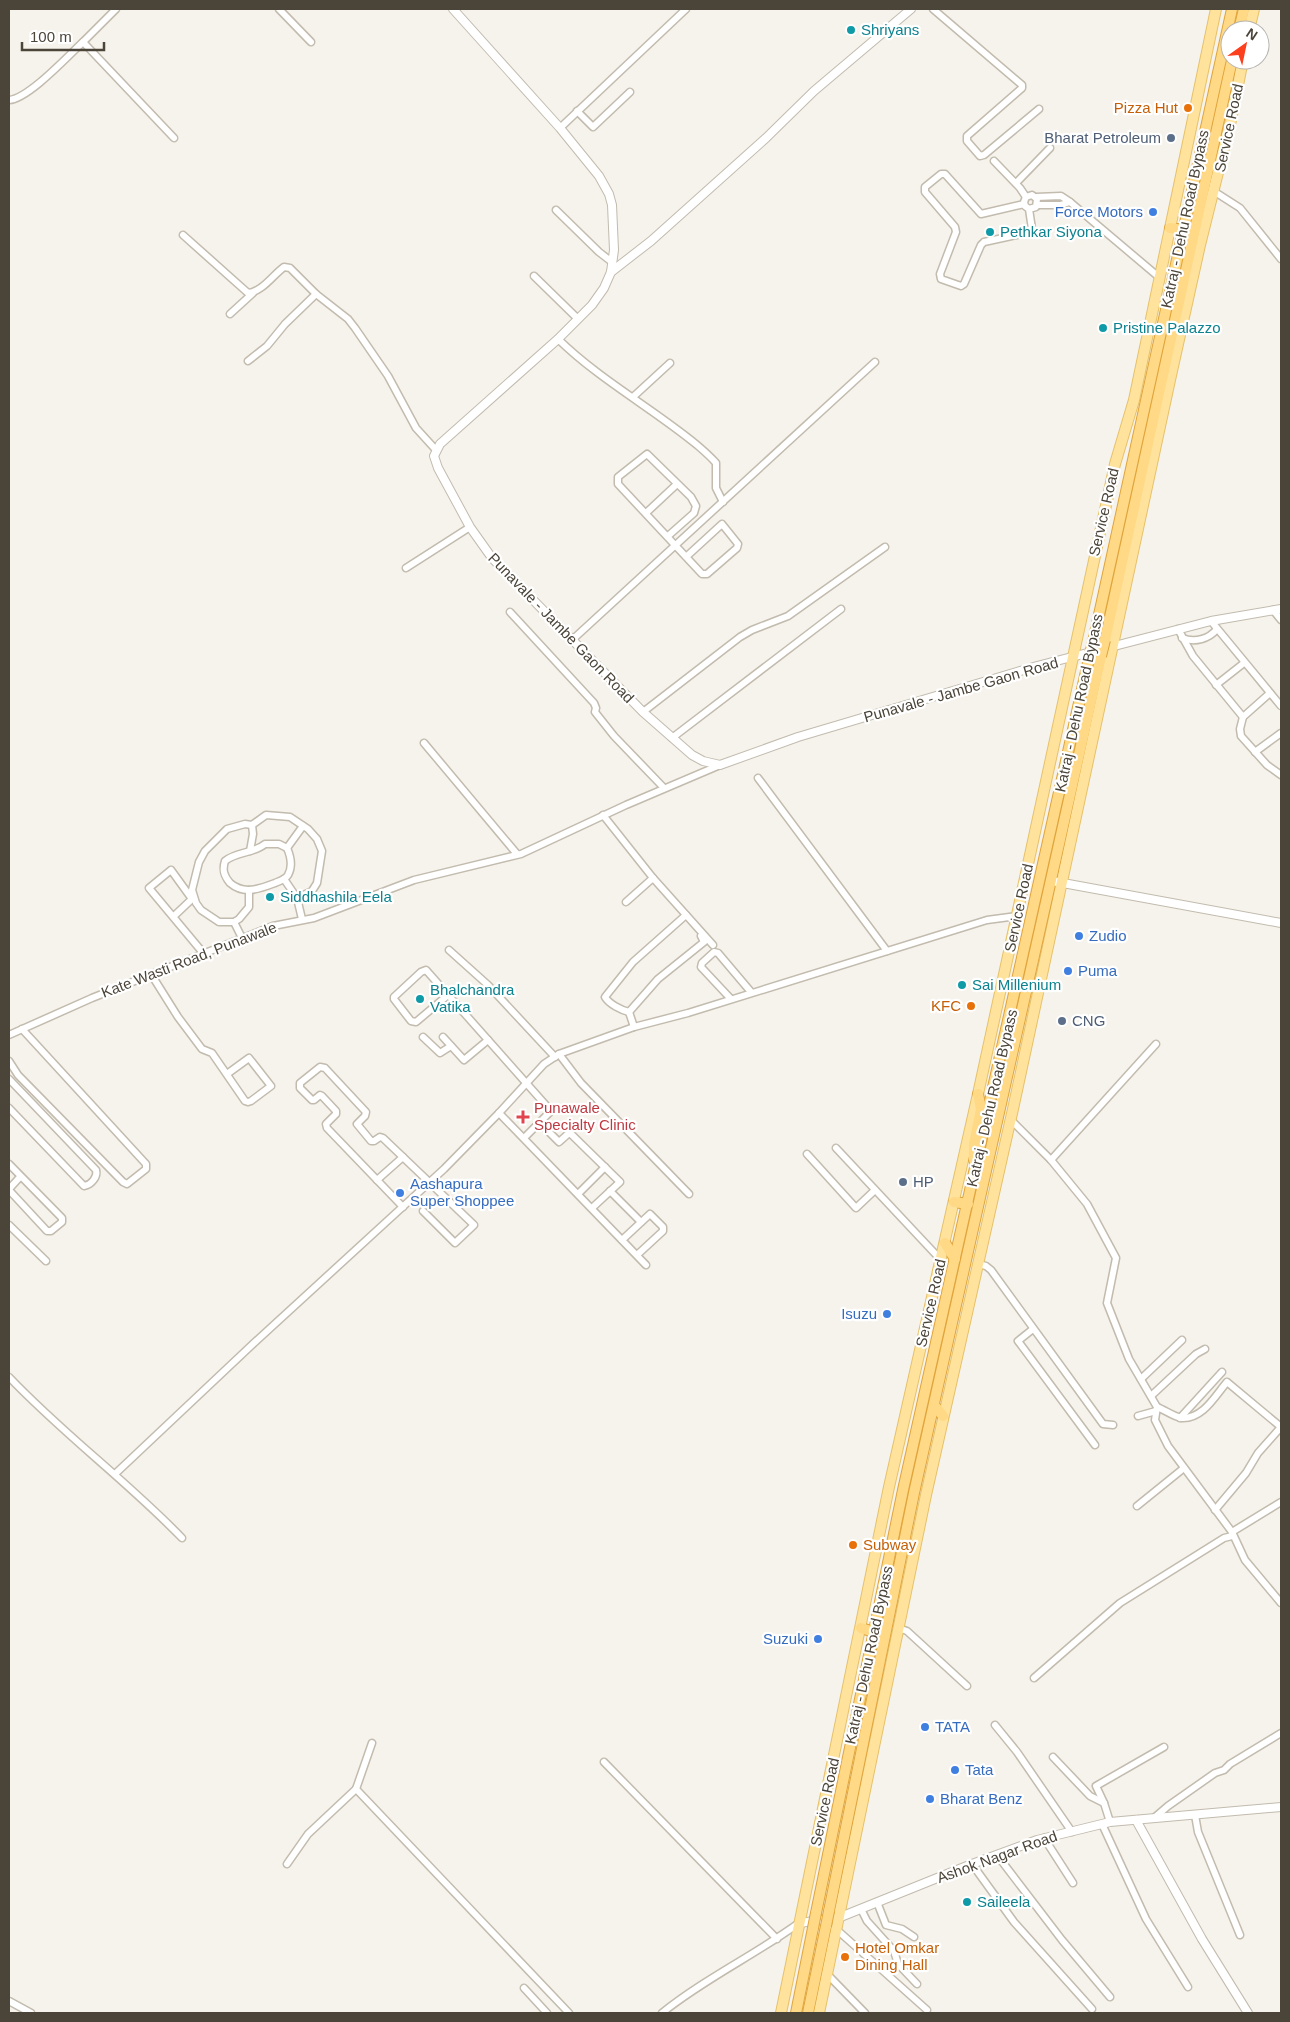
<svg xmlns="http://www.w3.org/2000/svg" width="1290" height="2022" viewBox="0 0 1290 2022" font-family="Helvetica,sans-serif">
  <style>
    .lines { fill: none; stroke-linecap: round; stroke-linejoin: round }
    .minor-casing { stroke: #c2bbae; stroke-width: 9 }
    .tertiary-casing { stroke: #c2bbae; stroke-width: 10 }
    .primary-casing { stroke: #e6c16a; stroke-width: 12 }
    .trunk-casing { stroke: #e0a43c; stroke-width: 12 }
    .minor { stroke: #fff; stroke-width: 6 }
    .tertiary { stroke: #fff; stroke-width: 8 }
    .primary { stroke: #ffe39c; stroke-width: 10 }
    .trunk { stroke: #ffd985; stroke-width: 10 }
    .trunk-bridge-casing { stroke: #e0a43c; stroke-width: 12; stroke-linecap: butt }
    .trunk-bridge { stroke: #ffd985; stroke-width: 10 }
    .culture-dot { fill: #0f9aa8; stroke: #fff; stroke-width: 2 }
    .food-dot { fill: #e8710a; stroke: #fff; stroke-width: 2 }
    .service-dot { fill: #5c6f8a; stroke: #fff; stroke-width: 2 }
    .shop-dot { fill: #3f7fe0; stroke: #fff; stroke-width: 2 }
    .health-dot { fill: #e0444e; stroke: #fff; stroke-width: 2 }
    .labels { text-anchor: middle; stroke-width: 4.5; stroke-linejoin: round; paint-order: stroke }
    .culture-label { font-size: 15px; fill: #0d838f; stroke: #fff; text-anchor: start }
    .food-label { font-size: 15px; fill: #c56008; stroke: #fff; text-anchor: end }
    .street-label { font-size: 15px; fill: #4b4439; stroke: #fff }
    .service-label { font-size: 15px; fill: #4e5e75; stroke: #fff; text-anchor: start }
    .shop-label { font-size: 15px; fill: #366cbe; stroke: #fff; text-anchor: start }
    .health-label { font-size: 15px; fill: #be3a42; stroke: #fff; text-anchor: start }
  </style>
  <rect width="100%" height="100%" fill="#f6f3ec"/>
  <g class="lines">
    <!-- minor casing -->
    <g class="minor-casing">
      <g id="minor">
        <polyline points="116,9 83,42 174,138"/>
        <polyline points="279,9 311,42"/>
        <polyline points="933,9 1022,85 1022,88 967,136 967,141 980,156 984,155 1039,109"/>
        <path d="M 9,100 C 28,99 67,57 83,42"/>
        <polyline points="577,111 593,127 630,92"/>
        <polyline points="560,128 686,9"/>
        <polyline points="994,161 1020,188 1026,197"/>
        <polyline points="1016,183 1050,148"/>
        <polyline points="1215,192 1240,208 1281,259"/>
        <polyline points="1036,197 1061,196 1070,202 1060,205 1037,205"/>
        <polyline points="1070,202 1160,278"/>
        <polyline points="1024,204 981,214 945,174 941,174 925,187 925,192 955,227 956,232 940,274 941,279 961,286 964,284 981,245 984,242 1031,232 1032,229 1029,209 1025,206 1024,202 1026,197 1032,195 1037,199 1036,207 1029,209"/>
        <polyline points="556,210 599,252 612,262"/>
        <path d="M 183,235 L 248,293 C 262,292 273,275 284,267 L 290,268 L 316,294 L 348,319 L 355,328 L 388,376 L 416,428 L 436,450"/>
        <polyline points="534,276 578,319"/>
        <polyline points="230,314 253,293"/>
        <path d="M 558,339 C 600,380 652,408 697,445 C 704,451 710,456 716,463 L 716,488 L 723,502"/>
        <polyline points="248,361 267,346 285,324 316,294"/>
        <polyline points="633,397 670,363"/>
        <polyline points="646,513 677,484"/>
        <polyline points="668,536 694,513 696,506 691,497 647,454 618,477 618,484 702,574 707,574 737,548 738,544 722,524 686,557"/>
        <polyline points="406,568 470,527"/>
        <polyline points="1273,610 1281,620"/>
        <polyline points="510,612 594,703 596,708 595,712 614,736 664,788"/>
        <polyline points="1211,621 1281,706"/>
        <polyline points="1178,629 1193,656 1243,717"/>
        <path d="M 1182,638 C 1195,643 1209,639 1217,629"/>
        <polyline points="571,641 875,362"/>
        <polyline points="1216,685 1244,663"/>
        <polyline points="1270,693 1243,717 1240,729 1241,736 1267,765 1281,775"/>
        <polyline points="643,712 740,637 752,630 788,616 885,547"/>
        <polyline points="672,738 841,609"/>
        <polyline points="424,743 517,854"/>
        <polyline points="1255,752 1281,733"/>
        <polyline points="758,778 887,951"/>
        <polyline points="603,815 653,878 713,945"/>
        <path d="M 265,844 L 279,844 L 287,848 C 291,857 293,866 288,875 C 285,880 279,881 275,883 C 259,889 244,895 230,883 C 224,876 222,870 225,861 C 237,851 253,854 265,844 Z"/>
        <polyline points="287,848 303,826"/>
        <polyline points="250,851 253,834 252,825"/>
        <polyline points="284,879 297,898 302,919"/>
        <polyline points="249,890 249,907 239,919 234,922 219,922 201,910 196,903 192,890 199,862 205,851 227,829 245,824 252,825 266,815 290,817 308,829 317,839 322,851 317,883 312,891 297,898"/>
        <polyline points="626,902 653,878"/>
        <polyline points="174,916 192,899 171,870 149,888 204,954"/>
        <polyline points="234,922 242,938"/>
        <polyline points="449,950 488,985 555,1057"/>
        <polyline points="151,974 178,1017 202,1049 212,1053 245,1101 248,1102 251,1101 271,1086 249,1058 227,1074"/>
        <polyline points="448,995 416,1022 411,1021 394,999 394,997 421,972 426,970 551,1111 524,1138"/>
        <polyline points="730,998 701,967 702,963 714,952 718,953 751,992"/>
        <path d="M 629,1012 C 621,1010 609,1004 605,997 L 633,962 L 686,915"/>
        <polyline points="634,1027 629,1012 658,979 704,942 701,936"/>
        <polyline points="9,1035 92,998 273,926 314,918 414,880 521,854 626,805 720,765"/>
        <polyline points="423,1037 440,1053 451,1046"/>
        <polyline points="443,1037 464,1060 488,1040"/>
        <polyline points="559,1054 581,1083 689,1194"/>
        <polyline points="9,1061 18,1075 123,1182 127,1184 146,1169 146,1164 22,1029"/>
        <path d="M 9,1079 L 96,1170 C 98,1177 91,1185 84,1186 L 9,1108"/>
        <polyline points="499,1113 646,1265"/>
        <polyline points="1011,1120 1051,1160 1087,1204 1116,1258 1107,1303 1129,1359 1157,1407 1155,1420 1168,1446 1232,1532 1245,1560 1281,1603"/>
        <polyline points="540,1123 559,1142 568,1134 571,1134 620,1182 592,1208"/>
        <polyline points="836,1148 941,1260"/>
        <polyline points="807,1154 856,1208 875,1190"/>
        <polyline points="1051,1160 1156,1044"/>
        <polyline points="9,1164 62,1218 62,1222 51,1231 47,1231 9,1190"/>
        <polyline points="377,1180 403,1157"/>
        <polyline points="9,1189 20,1177"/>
        <polyline points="610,1191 641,1222"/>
        <polyline points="578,1194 605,1167"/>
        <polyline points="403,1207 327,1128 326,1124 336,1114 336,1111 322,1096 320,1095 314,1100 312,1100 300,1088 300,1083 320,1067 325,1068 366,1112 365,1116 357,1124 371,1141 374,1141 380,1137 383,1138 474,1225 455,1243 423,1211"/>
        <polyline points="9,1225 46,1261"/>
        <polyline points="622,1240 650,1214 663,1227 663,1231 637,1255"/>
        <polyline points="978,1264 986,1266 991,1270 1103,1424 1113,1425"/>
        <polyline points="1033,1329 1018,1341 1095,1445"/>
        <path d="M 9,1377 C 63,1434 127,1481 182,1538"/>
        <polyline points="1141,1379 1182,1340"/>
        <polyline points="1151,1396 1196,1354 1205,1349"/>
        <path d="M 1157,1407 C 1165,1410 1174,1417 1182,1418 C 1203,1419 1215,1396 1227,1382 L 1281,1427 L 1258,1453 L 1246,1473 L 1215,1510"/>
        <polyline points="1138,1416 1156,1411"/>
        <polyline points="1180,1418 1222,1372"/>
        <polyline points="115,1474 254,1343 444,1169 499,1113 544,1064 559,1054 634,1027 688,1013 987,920 1017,916"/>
        <polyline points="1137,1506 1184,1468"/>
        <polyline points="1232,1532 1281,1502"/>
        <polyline points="898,1628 907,1631 967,1686"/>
        <polyline points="1034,1678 1120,1603 1224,1538 1232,1536"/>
        <polyline points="995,1725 1017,1752 1072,1832"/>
        <polyline points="372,1743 356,1789 569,2013"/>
        <polyline points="1053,1757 1090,1796 1104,1803 1110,1822"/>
        <polyline points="604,1762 777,1939"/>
        <polyline points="1104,1803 1096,1786 1164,1747"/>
        <polyline points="1195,1815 1198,1832 1240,1935"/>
        <polyline points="1154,1818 1168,1806 1215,1773 1224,1770 1230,1764 1281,1733"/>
        <polyline points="1102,1824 1146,1919 1188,1987"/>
        <polyline points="1044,1838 1073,1883"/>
        <polyline points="997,1855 1062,1940 1110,1997"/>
        <polyline points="287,1864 308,1834 356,1789"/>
        <polyline points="972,1864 1014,1922 1092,2009"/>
        <polyline points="877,1902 886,1925 902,1929 914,1937"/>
        <polyline points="861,1909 867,1921 894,1951 898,1964 917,1984"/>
        <polyline points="836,1929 927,2010"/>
        <polyline points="827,1974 865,2013"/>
        <polyline points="524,1988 547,2013"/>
        <polyline points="9,2001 31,2013"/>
        <path d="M 662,2013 C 704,1979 755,1955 799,1923"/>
      </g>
    </g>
    <!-- tertiary casing -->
    <g class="tertiary-casing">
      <g id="tertiary">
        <polyline points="453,9 560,128 599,176 609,194 612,205 614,250 611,272 604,288 592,305 558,339 440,444 434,456 438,468 470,527 492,558 643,712 692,755 703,761 720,765 798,737 1037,666 1211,621 1281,609"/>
        <polyline points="611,272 651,241 766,138 814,91 911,9"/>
        <polyline points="1052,881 1281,923"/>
        <polyline points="1136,1820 1202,1939 1248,2013"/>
        <polyline points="799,1923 838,1918 972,1864 1037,1840 1110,1822 1281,1807"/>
      </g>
    </g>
    <!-- primary casing -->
    <g class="primary-casing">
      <g id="primary">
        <polyline points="1249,30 1254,9"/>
        <polyline points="781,2013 889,1487 978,1094 1115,464 1134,400 1216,9"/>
        <polyline points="819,2013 926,1495 1013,1109 1170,380 1200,245 1231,120 1243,60"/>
      </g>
    </g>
    <!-- trunk casing -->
    <g class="trunk-casing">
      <g id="trunk">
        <polyline points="1239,30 1244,9"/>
        <polyline points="1170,228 1183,230"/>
        <polyline points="1105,640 1232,60"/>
        <polyline points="1093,642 1232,9"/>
        <polyline points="974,1160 974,1144 981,1109 978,1094"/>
        <polyline points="954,1202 968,1204"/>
        <polyline points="945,1243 955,1259"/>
        <polyline points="934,1405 943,1416"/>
        <polyline points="861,1628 874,1632"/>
        <polyline points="829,1911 914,1493 1101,656"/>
        <polyline points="816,1913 903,1490 1089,658"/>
        <polyline points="796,2013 813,1928"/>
        <polyline points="808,2013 826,1926"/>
      </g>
    </g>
    <!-- minor -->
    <use href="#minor" class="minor"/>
    <!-- tertiary -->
    <use href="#tertiary" class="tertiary"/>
    <!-- primary -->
    <use href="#primary" class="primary"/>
    <!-- trunk -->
    <use href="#trunk" class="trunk"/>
    <!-- trunk-bridge casing -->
    <g class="trunk-bridge-casing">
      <g id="trunk-bridge">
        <polyline points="1101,656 1105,640"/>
        <polyline points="1089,658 1093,642"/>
        <polyline points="826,1926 829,1911"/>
        <polyline points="813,1928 816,1913"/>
      </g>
    </g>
    <!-- trunk-bridge -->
    <use href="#trunk-bridge" class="trunk-bridge"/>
  </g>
  <!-- markers -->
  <g class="culture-dot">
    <circle cx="851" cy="30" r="5"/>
    <circle cx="990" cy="232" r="5"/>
    <circle cx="1103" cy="328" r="5"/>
    <circle cx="270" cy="897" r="5"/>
    <circle cx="962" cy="985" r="5"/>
    <circle cx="420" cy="999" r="5"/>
    <circle cx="967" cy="1902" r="5"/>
  </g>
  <g class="food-dot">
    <circle cx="1188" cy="108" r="5"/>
    <circle cx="971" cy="1006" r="5"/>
    <circle cx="853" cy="1545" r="5"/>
    <circle cx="845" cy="1957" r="5"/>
  </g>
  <g class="service-dot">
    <circle cx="1171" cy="138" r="5"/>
    <circle cx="1062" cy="1021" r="5"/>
    <circle cx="903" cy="1182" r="5"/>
  </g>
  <g class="shop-dot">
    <circle cx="1153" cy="212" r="5"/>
    <circle cx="1079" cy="936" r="5"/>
    <circle cx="1068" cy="971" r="5"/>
    <circle cx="400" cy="1193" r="5"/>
    <circle cx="887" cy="1314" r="5"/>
    <circle cx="818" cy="1639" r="5"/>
    <circle cx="925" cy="1727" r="5"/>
    <circle cx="955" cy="1770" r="5"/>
    <circle cx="930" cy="1799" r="5"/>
  </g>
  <path class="health-dot" d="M520.5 1109.5h5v5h5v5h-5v5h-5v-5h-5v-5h5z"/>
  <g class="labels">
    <!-- culture labels -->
    <g class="culture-label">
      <text x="861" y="35">Shriyans</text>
      <text x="1000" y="237">Pethkar Siyona</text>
      <text x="1113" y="333">Pristine Palazzo</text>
      <text x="280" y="902">Siddhashila Eela</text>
      <text x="972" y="990">Sai Millenium</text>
      <text x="430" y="995">Bhalchandra<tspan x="430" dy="17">Vatika</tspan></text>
      <text x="977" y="1907">Saileela</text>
    </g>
    <!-- food labels -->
    <g class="food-label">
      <text x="1178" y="113">Pizza Hut</text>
      <text x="961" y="1011">KFC</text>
      <text x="863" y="1550" text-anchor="start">Subway</text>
      <text x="855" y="1953" text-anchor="start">Hotel Omkar<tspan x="855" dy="17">Dining Hall</tspan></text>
    </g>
    <!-- street labels -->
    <g class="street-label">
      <text transform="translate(1229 128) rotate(-78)" y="5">Service Road</text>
      <text transform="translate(1185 219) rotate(-78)" y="5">Katraj - Dehu Road Bypass</text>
      <text transform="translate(1104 512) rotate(-77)" y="5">Service Road</text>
      <text transform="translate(561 628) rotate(46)" y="5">Punavale - Jambe Gaon Road</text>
      <text transform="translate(961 690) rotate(-16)" y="5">Punavale - Jambe Gaon Road</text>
      <text transform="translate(1079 703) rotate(-78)" y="5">Katraj - Dehu Road Bypass</text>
      <text transform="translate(1019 908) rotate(-78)" y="5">Service Road</text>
      <text transform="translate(189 960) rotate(-21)" y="5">Kate Wasti Road, Punawale</text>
      <text transform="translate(992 1098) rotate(-77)" y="5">Katraj - Dehu Road Bypass</text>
      <text transform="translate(931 1303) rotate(-77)" y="5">Service Road</text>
      <text transform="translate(869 1655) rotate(-78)" y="5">Katraj - Dehu Road Bypass</text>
      <text transform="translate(825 1802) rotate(-78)" y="5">Service Road</text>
      <text transform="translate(997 1857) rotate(-20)" y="5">Ashok Nagar Road</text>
    </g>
    <!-- service labels -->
    <g class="service-label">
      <text x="1161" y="143" text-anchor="end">Bharat Petroleum</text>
      <text x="1072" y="1026">CNG</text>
      <text x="913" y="1187">HP</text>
    </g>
    <!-- shop labels -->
    <g class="shop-label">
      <text x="1143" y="217" text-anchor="end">Force Motors</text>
      <text x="1089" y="941">Zudio</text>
      <text x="1078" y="976">Puma</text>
      <text x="410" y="1189">Aashapura<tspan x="410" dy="17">Super Shoppee</tspan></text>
      <text x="877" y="1319" text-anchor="end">Isuzu</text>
      <text x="808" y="1644" text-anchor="end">Suzuki</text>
      <text x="935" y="1732">TATA</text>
      <text x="965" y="1775">Tata</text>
      <text x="940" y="1804">Bharat Benz</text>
    </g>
    <!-- health labels -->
    <g class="health-label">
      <text x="534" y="1113">Punawale<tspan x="534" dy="17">Specialty Clinic</tspan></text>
    </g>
  </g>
  <!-- border -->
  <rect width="1290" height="2022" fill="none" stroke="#4b4439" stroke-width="20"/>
  <!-- north arrow -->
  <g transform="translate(1245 45) rotate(33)"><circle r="24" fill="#ffffff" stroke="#b7b4b0"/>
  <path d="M0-4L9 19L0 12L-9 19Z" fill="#fc3f1d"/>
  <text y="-8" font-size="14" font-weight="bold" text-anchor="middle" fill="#4b4439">N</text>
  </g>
  <!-- scale -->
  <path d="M22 42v8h82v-8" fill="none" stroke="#4b4439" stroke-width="2.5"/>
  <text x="30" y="42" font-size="15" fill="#4b4439" stroke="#ffffff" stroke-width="4" paint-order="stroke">100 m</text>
</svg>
